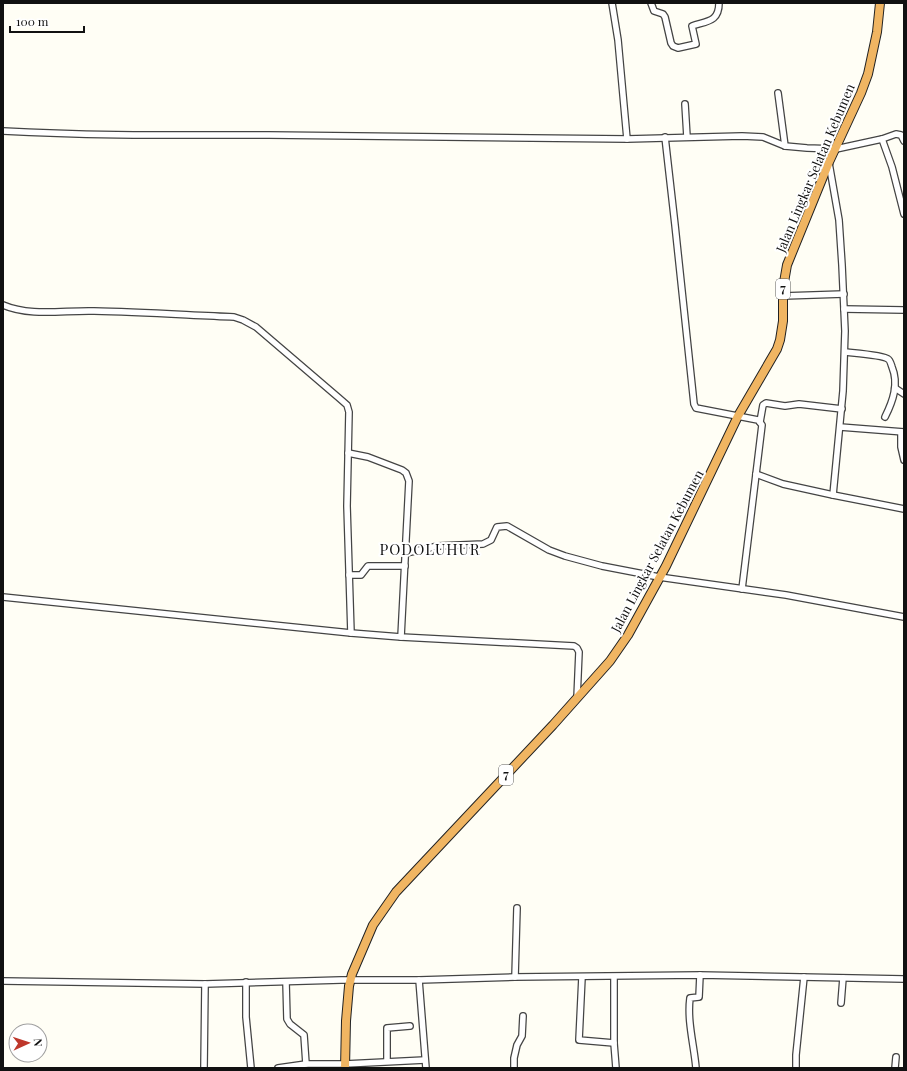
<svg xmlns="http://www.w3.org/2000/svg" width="907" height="1071" viewBox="0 0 907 1071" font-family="'Playfair Display',serif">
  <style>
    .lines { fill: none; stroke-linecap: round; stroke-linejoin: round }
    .minor-casing { stroke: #444; stroke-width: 8 }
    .highway-casing { stroke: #222; stroke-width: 10 }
    .minor { stroke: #fff; stroke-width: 5.5 }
    .highway { stroke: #f0b562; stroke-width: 8 }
    .labels { text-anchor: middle; stroke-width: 4; stroke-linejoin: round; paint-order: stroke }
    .shield { fill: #fff; stroke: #585858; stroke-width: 1 }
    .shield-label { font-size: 12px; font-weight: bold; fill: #111 }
    .street-label { font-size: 13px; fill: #111; stroke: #fff }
    .quarter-label { font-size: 15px; letter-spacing: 1px; fill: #111; stroke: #fff }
  </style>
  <rect width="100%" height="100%" fill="#fffef5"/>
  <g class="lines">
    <!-- minor casing -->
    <g class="minor-casing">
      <g id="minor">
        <polyline points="612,3 618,40 627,139 742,136 763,137 785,146 807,148 836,149 882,139 896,134 901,135 904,141"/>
        <path d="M 651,3 L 654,11 L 663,14 L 665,17 L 671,43 L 673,46 L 678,48 L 696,44 L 692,26 C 707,21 719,22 719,3"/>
        <polyline points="778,93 785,146"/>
        <polyline points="685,104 687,137"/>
        <path d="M 3,131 C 92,136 180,135 269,135 C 388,136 507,138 627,139"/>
        <polyline points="665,137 675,225 694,404 696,408 758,420 762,425 742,589"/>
        <polyline points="882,139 892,167 904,214"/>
        <polyline points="829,163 839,220 842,265 845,331 843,391 833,495 904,509"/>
        <polyline points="783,296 844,294"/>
        <path d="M 3,305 C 31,317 64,310 94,311 C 140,312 187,315 234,317 L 243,320 L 256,327 L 339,398 L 347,405 L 349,412 L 347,506 L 351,633"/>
        <polyline points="844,309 904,310"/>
        <path d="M 845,352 C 853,353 883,355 888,359 C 890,360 891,364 892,367 C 899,384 893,401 885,417"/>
        <polyline points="895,388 904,394"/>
        <polyline points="760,422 763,405 766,403 785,406 799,404 842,409"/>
        <polyline points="840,427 904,432"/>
        <polyline points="901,432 901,447 904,460"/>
        <polyline points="348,453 368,457 402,470 406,473 409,481 401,637"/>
        <polyline points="756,474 783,484 833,495"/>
        <polyline points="406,553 438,546 483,544 491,540 497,527 507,526 549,550 565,556 602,566 659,577 786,595 904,617"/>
        <polyline points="349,575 361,575 368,566 405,566"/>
        <polyline points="3,597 351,633 401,637 574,646 577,648 579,652 577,698"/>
        <polyline points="515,977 517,908"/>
        <polyline points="582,977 579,1040 614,1043"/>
        <polyline points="614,977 614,1043 616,1068"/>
        <polyline points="419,980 426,1068"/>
        <polyline points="3,981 205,984 341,980 419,980 515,977 700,975 904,979"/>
        <polyline points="246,982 246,1017 251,1068"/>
        <polyline points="286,982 287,1019 290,1024 304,1035 306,1064"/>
        <polyline points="841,1003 843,978"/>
        <polyline points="387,1061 387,1028 410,1026"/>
        <polyline points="204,1068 205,984"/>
        <polyline points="278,1068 306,1064 345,1064 425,1060"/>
        <polyline points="514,1068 514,1058 517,1045 522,1036 523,1016"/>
        <path d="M 696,1068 C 694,1045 687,1021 690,998 L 699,997 L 700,975"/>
        <polyline points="796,1068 796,1055 804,977"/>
        <polyline points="895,1068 896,1057"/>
      </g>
    </g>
    <!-- highway casing -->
    <g class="highway-casing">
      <polyline id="highway" points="345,1068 346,1021 349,986 352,974 373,925 396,892 553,725 610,661 628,635 666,566 738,416 777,349 780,340 783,321 783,288 787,265 829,162 861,93 868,74 877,32 880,3"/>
    </g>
    <!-- minor -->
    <use href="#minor" class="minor"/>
    <!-- highway -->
    <use href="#highway" class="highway"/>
  </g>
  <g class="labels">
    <!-- shield labels -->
    <g class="shield">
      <rect x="776" y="279" width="14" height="20" rx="3"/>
      <rect x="499" y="765" width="14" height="20" rx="3"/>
    </g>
    <g class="shield-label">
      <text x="783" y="293">7</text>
      <text x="506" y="779">7</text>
    </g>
    <!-- street labels -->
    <g class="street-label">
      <text transform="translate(815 168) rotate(-67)" y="5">Jalan Lingkar Selatan Kebumen</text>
      <text transform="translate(657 551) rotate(-62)" y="5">Jalan Lingkar Selatan Kebumen</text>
    </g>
    <!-- quarter labels -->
    <g class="quarter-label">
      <text x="430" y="555">PODOLUHUR</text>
    </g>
  </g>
  <!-- border -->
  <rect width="907" height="1071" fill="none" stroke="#111111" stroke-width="8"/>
  <!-- north arrow -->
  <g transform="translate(28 1043) rotate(87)"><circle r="19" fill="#ffffff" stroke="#a0a0a0"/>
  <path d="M0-3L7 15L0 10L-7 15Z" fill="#be372b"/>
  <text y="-6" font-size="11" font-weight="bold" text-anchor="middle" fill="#111111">N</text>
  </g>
  <!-- scale -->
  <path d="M10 26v6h74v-6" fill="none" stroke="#111111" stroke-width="2"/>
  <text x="16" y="26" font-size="12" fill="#111111" stroke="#ffffff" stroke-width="3" paint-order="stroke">100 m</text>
</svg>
